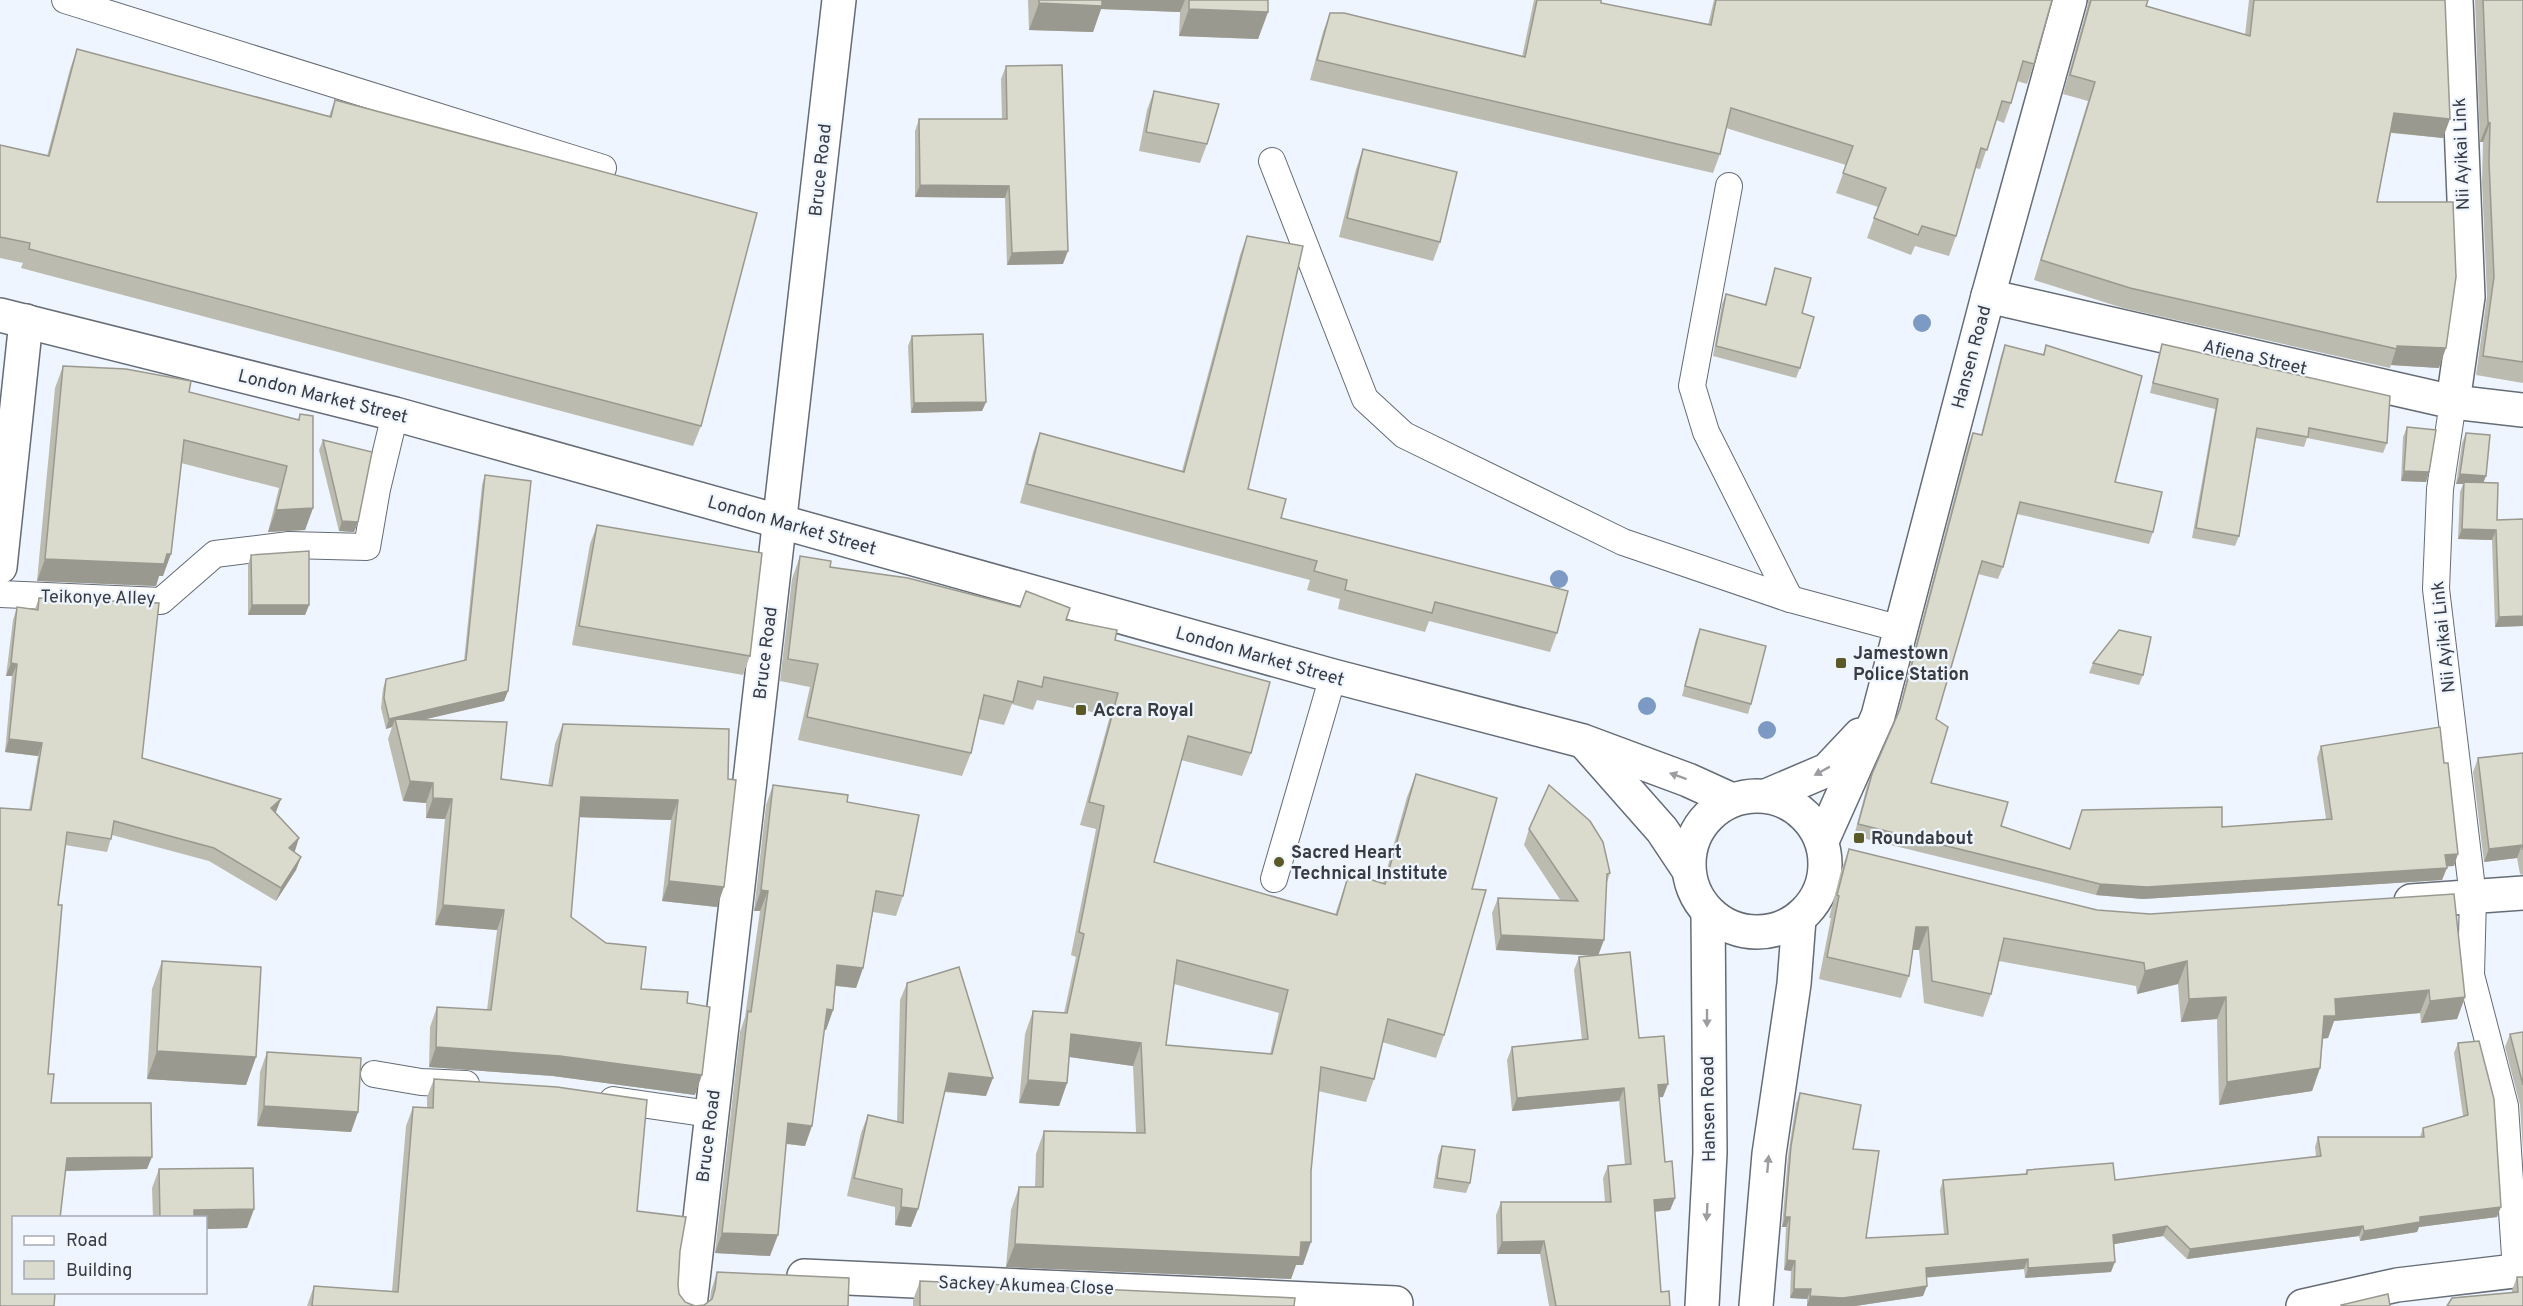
<svg xmlns="http://www.w3.org/2000/svg" width="2523" height="1306" viewBox="0 0 2523 1306" font-family="Overpass,sans-serif">
  <style>
    .lines { fill: none; stroke-linecap: round; stroke-linejoin: round }
    .service-casing { stroke: #656c76; stroke-width: 28 }
    .minor-casing { stroke: #656c76; stroke-width: 36 }
    .service { stroke: #fff; stroke-width: 26 }
    .minor { stroke: #fff; stroke-width: 33 }
    .tree { fill: #7d9ac4 }
    .wall { fill: #bbbbb0; fill-rule: evenodd }
    .shaded-wall { fill: #999990 }
    .building { fill: #dadacd; stroke: #999990; stroke-width: 1.5; fill-rule: evenodd }
    .oneway { fill: #9c9da0 }
    .poi-dot { fill: #5b5a27; stroke: #eff5ff; stroke-width: 2 }
    .labels { text-anchor: middle; stroke-width: 4.5; stroke-linejoin: round; paint-order: stroke }
    .street-label { font-size: 18px; fill: #383b40; stroke: #eff5ff }
    .poi-label { font-size: 18px; font-weight: bold; fill: #383b40; stroke: #eff5ff; text-anchor: start }
  </style>
  <rect width="100%" height="100%" fill="#eff5ff"/>
  <g class="lines">
    <!-- service casing -->
    <g class="service-casing">
      <g id="service">
        <polyline points="65,0 603,168"/>
        <polyline points="1272,161 1365,399 1404,435 1623,542 1790,599 1901,629"/>
        <polyline points="1729,186 1692,386 1706,432 1790,599"/>
        <polyline points="2453,402 2440,489 2436,589 2473,897 2471,975 2505,1106 2516,1271"/>
        <polyline points="0,594 161,601 215,554 289,545 367,547 377,489 395,414"/>
        <polyline points="1274,879 1333,676"/>
        <polyline points="374,1074 421,1082 466,1084"/>
        <polyline points="613,1100 710,1114"/>
      </g>
    </g>
    <!-- minor casing -->
    <g class="minor-casing">
      <g id="minor">
        <polyline points="1988,296 2453,402 2523,410"/>
        <polyline points="0,315 395,414 1333,676 1583,741 1688,780 1732,800"/>
        <polyline points="2453,402 2468,297 2456,0"/>
        <polyline points="0,567 26,321"/>
        <polyline points="1586,744 1662,830 1688,869"/>
        <circle cx="1757" cy="864" r="68"/>
        <polyline points="1766,796 1827,770 1860,735"/>
        <polyline points="1822,841 1878,716 1988,296 2070,0"/>
        <polyline points="2411,901 2523,893"/>
        <polyline points="804,1276 1396,1303"/>
        <polyline points="690,1306 839,0"/>
        <polyline points="1702,1306 1710,1153 1708,912"/>
        <polyline points="1756,1306 1769,1154 1794,984 1799,919"/>
        <polyline points="2303,1306 2397,1285 2523,1270"/>
      </g>
    </g>
    <!-- service -->
    <use href="#service" class="service"/>
    <!-- minor -->
    <use href="#minor" class="minor"/>
  </g>
  <!-- trees -->
  <g class="tree">
    <circle cx="1922" cy="323" r="9"/>
    <circle cx="1559" cy="579" r="9"/>
    <circle cx="1647" cy="706" r="9"/>
    <circle cx="1767" cy="730" r="9"/>
  </g>
  <!-- wall -->
  <g class="wall">
    <polygon points="1028,0 1268,0 1268,12 1258,39 1179,36 1180,12 1101,9 1093,32 1029,30"/>
    <polygon points="1534,0 1601,0 1601,3 1708,25 1714,0 2052,0 2034,64 2027,84 2017,81 2011,103 2004,123 1996,120 1980,169 1975,168 1956,236 1949,256 1915,246 1911,255 1867,238 1878,207 1836,193 1846,165 1726,128 1720,154 1713,173 1310,80 1323,32 1330,13 1522,57"/>
    <polygon points="2088,0 2148,0 2146,6 2245,35 2249,0 2445,0 2443,138 2391,133 2377,202 2439,368 2391,365 2390,368 2123,308 2034,280 2088,101 2063,94 2088,4"/>
    <polygon points="2475,0 2523,0 2523,383 2476,375 2487,296 2482,181 2483,142 2480,142"/>
    <polygon points="77,49 329,116 335,100 701,426 693,446 21,268 23,263 0,258 0,145 47,156 70,69"/>
    <polygon points="1006,66 1063,264 1007,265 1005,198 915,197 915,131 919,119 1002,119 1001,79"/>
    <polygon points="1154,91 1207,144 1200,163 1139,151 1147,110"/>
    <polygon points="1363,149 1440,242 1433,261 1339,237 1356,169"/>
    <polygon points="1247,236 1248,489 1281,518 1557,633 1550,652 1429,621 1425,632 1338,609 1340,599 1307,590 1310,580 1020,503 1033,452 1040,433 1182,471 1240,255"/>
    <polygon points="1775,268 1802,313 1800,368 1796,378 1713,356 1722,304 1726,294 1765,304"/>
    <polygon points="912,336 986,402 982,411 911,413 908,346"/>
    <polygon points="2162,344 2387,443 2383,453 2307,438 2304,447 2256,438 2239,536 2235,546 2192,538 2215,409 2150,393 2159,354"/>
    <polygon points="2005,345 2043,354 2046,345 2115,482 2153,532 2149,544 2017,514 2003,567 1998,579 1978,574 1936,719 1931,783 2001,826 2070,849 2082,810 2222,827 2326,819 2317,758 2321,746 2454,866 2446,866 2442,880 2143,899 2096,895 1854,836 1867,786 1897,716 1968,445 1973,433 1981,435 2001,356"/>
    <polygon points="63,366 189,392 298,420 300,414 313,508 305,530 268,532 279,488 181,463 163,576 159,576 156,586 37,581 55,388"/>
    <polygon points="2407,427 2429,472 2426,482 2401,481 2403,437"/>
    <polygon points="2466,433 2486,476 2483,482 2497,520 2523,626 2495,627 2492,540 2458,539 2460,492 2463,484 2456,484 2462,443"/>
    <polygon points="323,440 358,522 354,532 339,531 319,450"/>
    <polygon points="485,475 508,691 504,701 424,719 501,779 548,786 555,744 563,724 729,729 717,907 662,901 671,820 579,817 571,917 641,989 687,1003 695,1095 553,1076 429,1067 430,1027 437,1007 487,1010 497,930 435,925 445,819 426,818 426,803 403,801 388,739 392,727 386,729 381,708 383,689 386,679 464,661 482,485"/>
    <polygon points="597,525 750,656 743,675 572,645 590,544"/>
    <polygon points="251,555 309,605 305,615 248,615 248,565"/>
    <path d="M 800,556 L 830,567 L 1066,620 L 1115,640 L 1251,753 L 1242,776 L 1181,760 L 1154,862 L 1335,915 L 1349,873 L 1383,883 L 1407,797 L 1416,774 L 1472,889 L 1444,1035 L 1436,1058 L 1382,1042 L 1374,1079 L 1366,1102 L 1318,1091 L 1303,1265 L 1296,1265 L 1291,1279 L 1006,1267 L 1011,1210 L 1019,1187 L 1035,1187 L 1036,1154 L 1044,1131 L 1136,1132 L 1133,1066 L 1069,1057 L 1067,1083 L 1059,1106 L 1019,1103 L 1025,1034 L 1033,1011 L 1064,1013 L 1076,957 L 1071,955 L 1096,829 L 1080,825 L 1110,716 L 1037,700 L 1033,710 L 1012,704 L 1004,725 L 978,719 L 971,753 L 962,776 L 798,740 L 810,687 L 780,681 L 792,579 ZM 1174,984 L 1279,1013 L 1270,1054 L 1166,1045 Z"/>
    <polygon points="39,598 142,758 281,799 275,813 294,852 301,857 296,870 276,901 209,861 112,835 107,852 65,845 58,905 48,1074 51,1103 147,1169 65,1171 14,1218 29,810 38,756 5,752 12,676 6,676 13,620 17,607 35,609"/>
    <polygon points="1700,629 1751,704 1748,714 1682,696 1696,639"/>
    <polygon points="2093,663 2143,675 2139,685 2089,673"/>
    <polygon points="2523,753 2523,875 2520,874 2517,858 2484,862 2473,772 2478,758"/>
    <polygon points="773,785 847,802 903,896 896,916 873,912 863,968 856,988 835,986 833,1010 826,1030 824,1030 805,1146 786,1144 770,1256 715,1253 740,1032 745,1017 760,911 754,911 766,805"/>
    <polygon points="1529,829 1610,873 1607,882 1598,955 1639,1038 1663,1097 1659,1097 1665,1162 1675,1198 1670,1210 1655,1212 1661,1292 1670,1306 1549,1306 1540,1254 1497,1254 1496,1215 1501,1202 1605,1202 1603,1178 1608,1166 1625,1165 1619,1101 1512,1111 1507,1060 1512,1047 1582,1040 1574,970 1579,957 1593,955 1496,950 1492,913 1498,898 1561,901 1524,845"/>
    <polygon points="1849,849 2097,910 2465,997 2457,1019 2421,1023 2420,1013 2334,1021 2328,1038 2323,1039 2320,1068 2312,1091 2219,1105 2217,1019 2181,1022 2178,984 2137,994 2136,986 1999,961 1991,994 1983,1017 1924,1003 1919,950 1913,950 1909,976 1901,998 1819,979 1831,918 1829,918 1841,871"/>
    <polygon points="162,961 256,1057 246,1085 147,1079 152,989"/>
    <polygon points="907,983 986,1096 944,1092 918,1209 911,1227 895,1225 895,1207 847,1196 861,1133 868,1115 897,1122 900,1000"/>
    <polygon points="2523,1032 2523,1151 2520,1105 2505,1047 2510,1034"/>
    <polygon points="2458,1043 2497,1217 2419,1227 2417,1232 2360,1241 2359,1236 2187,1259 2163,1236 2114,1244 2111,1272 2025,1278 2024,1269 1926,1277 1923,1296 1855,1306 1807,1306 1807,1299 1790,1298 1791,1271 1784,1270 1786,1227 1782,1227 1788,1156 1796,1103 1800,1093 1853,1149 1866,1238 1944,1234 1940,1190 1943,1180 2025,1174 2027,1170 2115,1180 2316,1157 2315,1147 2318,1137 2420,1137 2423,1128 2463,1116 2454,1053"/>
    <polygon points="267,1052 358,1112 351,1132 257,1126 260,1072"/>
    <polygon points="434,1079 637,1211 680,1251 678,1285 679,1294 685,1302 695,1306 704,1305 710,1300 711,1291 717,1272 848,1306 307,1306 314,1286 392,1291 406,1126 413,1107 427,1108 427,1097"/>
    <polygon points="1442,1146 1470,1183 1466,1193 1433,1188 1438,1156"/>
    <polygon points="159,1169 254,1209 247,1228 206,1229 206,1218 153,1218 152,1188"/>
    <polygon points="2517,1277 2523,1306 2512,1293 2512,1290"/>
    <polygon points="920,1281 1294,1306 913,1306 913,1300"/>
  </g>
  <!-- shaded-wall -->
  <g class="shaded-wall">
    <polygon points="1095,0 1185,0 1180,12 1101,9 1093,32 1029,30 1039,3"/>
    <polygon points="1189,9 1268,12 1258,39 1179,36"/>
    <polygon points="2394,113 2450,119 2443,138 2387,132"/>
    <polygon points="2488,122 2490,123 2483,142 2480,142"/>
    <polygon points="920,185 1009,186 1005,198 915,197"/>
    <polygon points="1068,251 1063,264 1007,265 1012,253"/>
    <polygon points="2397,346 2446,348 2439,368 2391,365"/>
    <polygon points="986,402 982,411 911,413 914,403"/>
    <polygon points="2404,471 2429,472 2426,482 2401,481"/>
    <polygon points="2460,474 2486,476 2482,486 2464,482 2463,484 2456,484"/>
    <polygon points="313,508 305,530 268,532 276,510"/>
    <polygon points="342,521 358,522 354,532 339,531"/>
    <polygon points="2462,529 2496,530 2492,540 2458,539"/>
    <polygon points="167,554 171,554 163,576 159,576 156,586 37,581 45,559"/>
    <polygon points="252,605 309,605 305,615 248,615"/>
    <polygon points="2523,616 2523,626 2495,627 2499,617"/>
    <polygon points="11,663 17,664 12,676 6,676"/>
    <polygon points="508,691 504,701 397,726 395,719 392,727 386,729 389,719"/>
    <polygon points="9,739 42,743 38,756 5,752"/>
    <polygon points="410,781 433,783 426,803 403,801"/>
    <polygon points="581,797 678,800 671,820 574,817"/>
    <polygon points="433,798 452,799 445,819 426,818"/>
    <polygon points="281,799 276,812 267,821 271,808"/>
    <polygon points="299,838 295,851 284,861 289,848"/>
    <polygon points="2522,845 2517,858 2484,862 2489,849"/>
    <polygon points="2458,854 2454,866 2441,867 2445,855"/>
    <polygon points="301,857 296,870 276,901 281,888"/>
    <polygon points="2447,868 2442,880 2143,899 2096,895 2100,884"/>
    <polygon points="669,881 724,887 717,907 662,901"/>
    <polygon points="761,890 768,891 760,911 754,911"/>
    <polygon points="443,905 504,910 497,930 435,925"/>
    <polygon points="1916,927 1928,927 1919,950 1908,949"/>
    <polygon points="1501,935 1604,940 1598,956 1496,950"/>
    <polygon points="2187,961 2178,984 2137,994 2145,971"/>
    <polygon points="837,965 863,968 856,988 830,985"/>
    <polygon points="2429,990 2420,1013 2334,1021 2328,1038 2316,1039 2324,1016 2335,999"/>
    <polygon points="2226,997 2217,1019 2181,1022 2189,999"/>
    <polygon points="2465,997 2457,1019 2421,1023 2430,1001"/>
    <polygon points="827,1009 833,1010 826,1030 819,1030"/>
    <polygon points="1071,1034 1141,1043 1133,1066 1063,1056"/>
    <polygon points="436,1047 560,1056 702,1075 695,1095 553,1076 429,1067"/>
    <polygon points="157,1051 256,1057 246,1085 147,1079"/>
    <polygon points="2320,1068 2312,1091 2219,1105 2227,1082"/>
    <polygon points="949,1073 993,1078 986,1096 942,1091"/>
    <polygon points="1028,1080 1067,1083 1059,1106 1019,1103"/>
    <polygon points="1668,1084 1663,1097 1653,1098 1658,1085"/>
    <polygon points="1624,1088 1619,1101 1512,1111 1517,1098"/>
    <polygon points="264,1106 358,1112 351,1132 257,1126"/>
    <polygon points="788,1123 812,1126 805,1146 781,1143"/>
    <polygon points="152,1157 147,1169 62,1171 67,1158"/>
    <polygon points="1675,1198 1670,1210 1650,1212 1654,1200"/>
    <polygon points="901,1207 918,1209 911,1227 895,1225"/>
    <polygon points="2501,1207 2497,1217 2419,1227 2417,1232 2360,1241 2364,1231 2420,1217"/>
    <polygon points="254,1209 247,1228 206,1229 206,1218 191,1218 194,1210"/>
    <polygon points="1785,1217 1790,1217 1786,1227 1782,1227"/>
    <polygon points="2167,1226 2163,1236 2109,1245 2113,1235"/>
    <polygon points="2363,1226 2359,1236 2187,1259 2190,1249"/>
    <polygon points="722,1233 778,1235 770,1256 715,1253"/>
    <polygon points="1544,1241 1540,1254 1497,1254 1502,1242"/>
    <polygon points="1311,1242 1303,1265 1296,1265 1291,1279 1006,1267 1015,1244"/>
    <polygon points="2028,1259 2024,1269 1922,1278 1926,1268"/>
    <polygon points="1787,1260 1795,1261 1791,1271 1784,1270"/>
    <polygon points="2115,1262 2111,1272 2025,1278 2028,1268"/>
    <polygon points="1927,1286 1923,1296 1855,1306 1807,1306 1810,1296"/>
    <polygon points="1794,1289 1811,1289 1807,1299 1790,1298"/>
  </g>
  <!-- building -->
  <g class="building">
    <polygon points="1039,0 1102,0 1102,6 1039,3"/>
    <polygon points="1189,0 1268,0 1268,12 1189,9"/>
    <polygon points="1537,0 1601,0 1601,3 1711,25 1716,0 2052,0 2034,64 2023,61 2011,103 2002,101 1987,150 1981,148 1956,236 1922,226 1918,235 1874,218 1886,188 1843,173 1853,146 1731,108 1720,154 1317,60 1330,13 1344,13 1525,57"/>
    <polygon points="2091,0 2148,0 2146,6 2250,36 2254,0 2445,0 2450,119 2394,113 2377,202 2453,202 2456,277 2446,348 2397,346 2397,349 2130,288 2041,260 2095,82 2070,75"/>
    <polygon points="2483,0 2523,0 2523,362 2483,356 2494,277 2489,162 2490,123 2488,122"/>
    <polygon points="77,49 331,117 335,100 757,213 701,426 29,249 30,243 0,237 0,145 49,156"/>
    <polygon points="1062,65 1068,251 1012,253 1009,186 920,185 919,119 1007,119 1006,66"/>
    <polygon points="1154,91 1219,104 1207,144 1146,132"/>
    <polygon points="1363,149 1457,172 1440,242 1347,218"/>
    <polygon points="1247,236 1303,246 1248,489 1286,499 1281,518 1568,591 1557,633 1435,602 1432,613 1345,590 1347,580 1314,571 1317,561 1027,484 1040,433 1184,472"/>
    <polygon points="1775,268 1811,278 1802,313 1814,317 1800,368 1716,346 1726,294 1766,305"/>
    <polygon points="983,334 986,402 914,403 912,336"/>
    <polygon points="2162,344 2390,396 2387,443 2309,428 2308,437 2257,428 2239,536 2196,528 2218,399 2153,383"/>
    <polygon points="2005,345 2044,355 2046,345 2142,376 2115,482 2162,492 2153,532 2020,502 2003,567 1982,561 1936,719 1948,727 1931,783 2008,802 2001,826 2070,849 2082,810 2222,807 2222,827 2332,819 2321,746 2440,727 2444,763 2448,763 2458,854 2445,855 2447,868 2147,887 2100,884 1858,824 1872,774 1900,709 1973,433 1982,435"/>
    <polygon points="63,366 126,369 191,381 189,392 299,420 300,414 313,416 313,508 276,510 287,466 184,440 171,554 167,554 164,564 45,559"/>
    <polygon points="2407,427 2436,430 2429,472 2404,471"/>
    <polygon points="2466,433 2490,435 2486,476 2460,474"/>
    <polygon points="323,440 372,452 358,522 342,521"/>
    <polygon points="485,475 531,481 508,691 389,719 384,698 386,679 466,660"/>
    <polygon points="2464,482 2498,483 2497,520 2523,519 2523,616 2499,617 2496,530 2462,529"/>
    <polygon points="597,525 762,553 750,656 579,626"/>
    <polygon points="309,551 309,605 252,605 251,555"/>
    <path d="M 800,556 L 831,561 L 830,567 L 908,578 L 1020,607 L 1026,591 L 1070,608 L 1066,620 L 1117,630 L 1115,640 L 1270,682 L 1251,753 L 1188,736 L 1154,862 L 1337,915 L 1349,873 L 1385,884 L 1416,774 L 1497,798 L 1472,889 L 1486,890 L 1444,1035 L 1388,1019 L 1374,1079 L 1321,1067 L 1311,1171 L 1311,1242 L 1301,1242 L 1300,1257 L 1015,1244 L 1019,1187 L 1043,1187 L 1044,1131 L 1145,1133 L 1141,1043 L 1071,1034 L 1067,1083 L 1028,1080 L 1033,1011 L 1067,1013 L 1084,934 L 1079,932 L 1104,806 L 1089,802 L 1118,693 L 1044,677 L 1042,687 L 1018,681 L 1013,702 L 984,695 L 971,753 L 807,717 L 818,664 L 788,659 ZM 1177,960 L 1288,990 L 1272,1054 L 1166,1045 Z"/>
    <polygon points="39,598 159,603 142,758 281,799 271,808 299,838 289,848 301,857 281,888 214,848 114,821 111,839 67,832 58,905 62,905 48,1074 54,1074 51,1103 151,1103 152,1157 67,1158 60,1218 14,1218 14,1293 55,1293 54,1306 0,1306 0,808 31,810 42,743 9,739 17,664 11,663 17,607 38,610"/>
    <polygon points="1700,629 1766,646 1751,704 1685,686"/>
    <polygon points="2119,630 2151,637 2143,675 2093,663"/>
    <polygon points="395,719 507,722 501,779 552,786 563,724 729,729 728,779 736,780 724,887 669,881 678,800 581,797 571,917 606,943 646,947 641,989 688,992 687,1003 710,1007 702,1075 560,1056 436,1047 437,1007 491,1010 504,910 443,905 452,799 433,798 433,783 410,781"/>
    <polygon points="2523,753 2523,850 2522,845 2489,849 2478,758"/>
    <polygon points="773,785 848,795 847,802 919,815 903,896 876,891 863,968 837,965 833,1010 827,1009 812,1126 788,1123 778,1235 722,1233 748,1011 751,1012 768,891 761,890"/>
    <polygon points="1549,785 1590,821 1603,842 1610,873 1607,874 1604,940 1501,935 1498,898 1578,901 1529,829"/>
    <polygon points="1849,849 2097,910 2150,914 2454,894 2465,997 2430,1001 2429,990 2335,999 2336,1016 2324,1016 2320,1068 2227,1082 2226,997 2189,999 2187,961 2145,971 2144,963 2004,938 1991,994 1932,981 1928,927 1916,927 1909,976 1827,957 1839,896 1837,895"/>
    <polygon points="1630,952 1639,1038 1664,1036 1668,1084 1658,1085 1665,1162 1672,1161 1675,1198 1654,1200 1661,1292 1669,1291 1670,1306 1556,1306 1544,1241 1502,1242 1501,1202 1611,1202 1608,1166 1631,1164 1624,1088 1517,1098 1512,1047 1588,1039 1579,957"/>
    <polygon points="162,961 261,967 256,1057 157,1051"/>
    <polygon points="959,967 993,1078 949,1073 918,1209 901,1207 902,1189 854,1178 868,1115 903,1123 907,983"/>
    <polygon points="2523,1032 2523,1085 2510,1034"/>
    <polygon points="2479,1041 2494,1099 2501,1207 2420,1217 2420,1222 2364,1231 2363,1226 2190,1249 2167,1226 2113,1235 2115,1262 2028,1268 2028,1259 1926,1268 1927,1286 1843,1298 1810,1296 1811,1289 1794,1289 1795,1261 1787,1260 1790,1217 1785,1217 1791,1146 1800,1093 1861,1105 1853,1149 1879,1151 1866,1238 1948,1234 1943,1180 2027,1174 2027,1170 2113,1163 2115,1180 2321,1156 2318,1137 2424,1137 2423,1128 2468,1115 2458,1043"/>
    <polygon points="267,1052 361,1058 358,1112 264,1106"/>
    <polygon points="434,1079 557,1087 647,1100 637,1211 686,1217 680,1251 678,1285 679,1294 685,1302 695,1306 704,1305 712,1299 715,1289 717,1272 849,1278 848,1306 312,1306 314,1286 398,1292 413,1107 433,1108"/>
    <polygon points="1442,1146 1475,1150 1470,1183 1437,1178"/>
    <polygon points="253,1168 254,1209 194,1210 194,1218 160,1218 159,1169"/>
    <polygon points="2517,1277 2523,1277 2523,1306 2447,1306 2452,1298 2518,1292"/>
    <polygon points="920,1281 1295,1298 1294,1306 920,1306"/>
    <polygon points="2388,1294 2390,1306 2341,1306 2341,1305"/>
  </g>
  <!-- one-way arrows -->
  <defs><path id="oneway-solid" d="M-6-.8H1V-3.2L6.5 0L1 3.2V.8H-6Z" transform="scale(1.5)"/></defs>
  <g class="oneway">
    <use href="#oneway-solid" transform="translate(1822 771) rotate(151)"/>
    <use href="#oneway-solid" transform="translate(1678 776) rotate(-160)"/>
    <use href="#oneway-solid" transform="translate(1707 1018) rotate(90)"/>
    <use href="#oneway-solid" transform="translate(1768 1164) rotate(-85)"/>
    <use href="#oneway-solid" transform="translate(1707 1212) rotate(93)"/>
  </g>
  <!-- markers -->
  <g class="poi-dot">
    <rect x="1835" y="657" width="12" height="12" rx="3"/>
    <rect x="1075" y="704" width="12" height="12" rx="3"/>
    <rect x="1853" y="832" width="12" height="12" rx="3"/>
    <circle cx="1279" cy="862" r="6"/>
  </g>
  <g class="labels">
    <!-- street labels -->
    <g class="street-label">
      <text transform="translate(2461 154) rotate(-92)" y="6">Nii Ayikai Link</text>
      <text transform="translate(820 170) rotate(-84)" y="6">Bruce Road</text>
      <text transform="translate(1971 357) rotate(-75)" y="6">Hansen Road</text>
      <text transform="translate(2255 357) rotate(13)" y="6">Afiena Street</text>
      <text transform="translate(323 396) rotate(14)" y="6">London Market Street</text>
      <text transform="translate(792 525) rotate(16)" y="6">London Market Street</text>
      <text transform="translate(98 597) rotate(1)" y="6">Teikonye Alley</text>
      <text transform="translate(2443 637) rotate(-96)" y="6">Nii Ayikai Link</text>
      <text transform="translate(765 653) rotate(-83)" y="6">Bruce Road</text>
      <text transform="translate(1260 656) rotate(16)" y="6">London Market Street</text>
      <text transform="translate(1708 1109) rotate(-91)" y="6">Hansen Road</text>
      <text transform="translate(708 1136) rotate(-83)" y="6">Bruce Road</text>
      <text transform="translate(1026 1285) rotate(2)" y="6">Sackey Akumea Close</text>
    </g>
    <!-- poi labels -->
    <g class="poi-label">
      <text x="1853" y="659">Jamestown<tspan x="1853" dy="21">Police Station</tspan></text>
      <text x="1093" y="716">Accra Royal</text>
      <text x="1871" y="844">Roundabout</text>
      <text x="1291" y="858">Sacred Heart<tspan x="1291" dy="21">Technical Institute</tspan></text>
    </g>
  </g>
  <!-- legend -->
  <rect x="12" y="1216" width="195" height="78" fill="#eff5ff" stroke="#a6abb3" stroke-width="1.5"/>
  <rect x="24" y="1236" width="30" height="9" fill="#ffffff" stroke="#a6abb3" stroke-width="1.5"/>
  <text x="66" y="1246" font-size="18" fill="#383b40">Road</text>
  <rect x="24" y="1261" width="30" height="18" fill="#dadacd" stroke="#a6abb3" stroke-width="1.5"/>
  <text x="66" y="1276" font-size="18" fill="#383b40">Building</text>
</svg>
